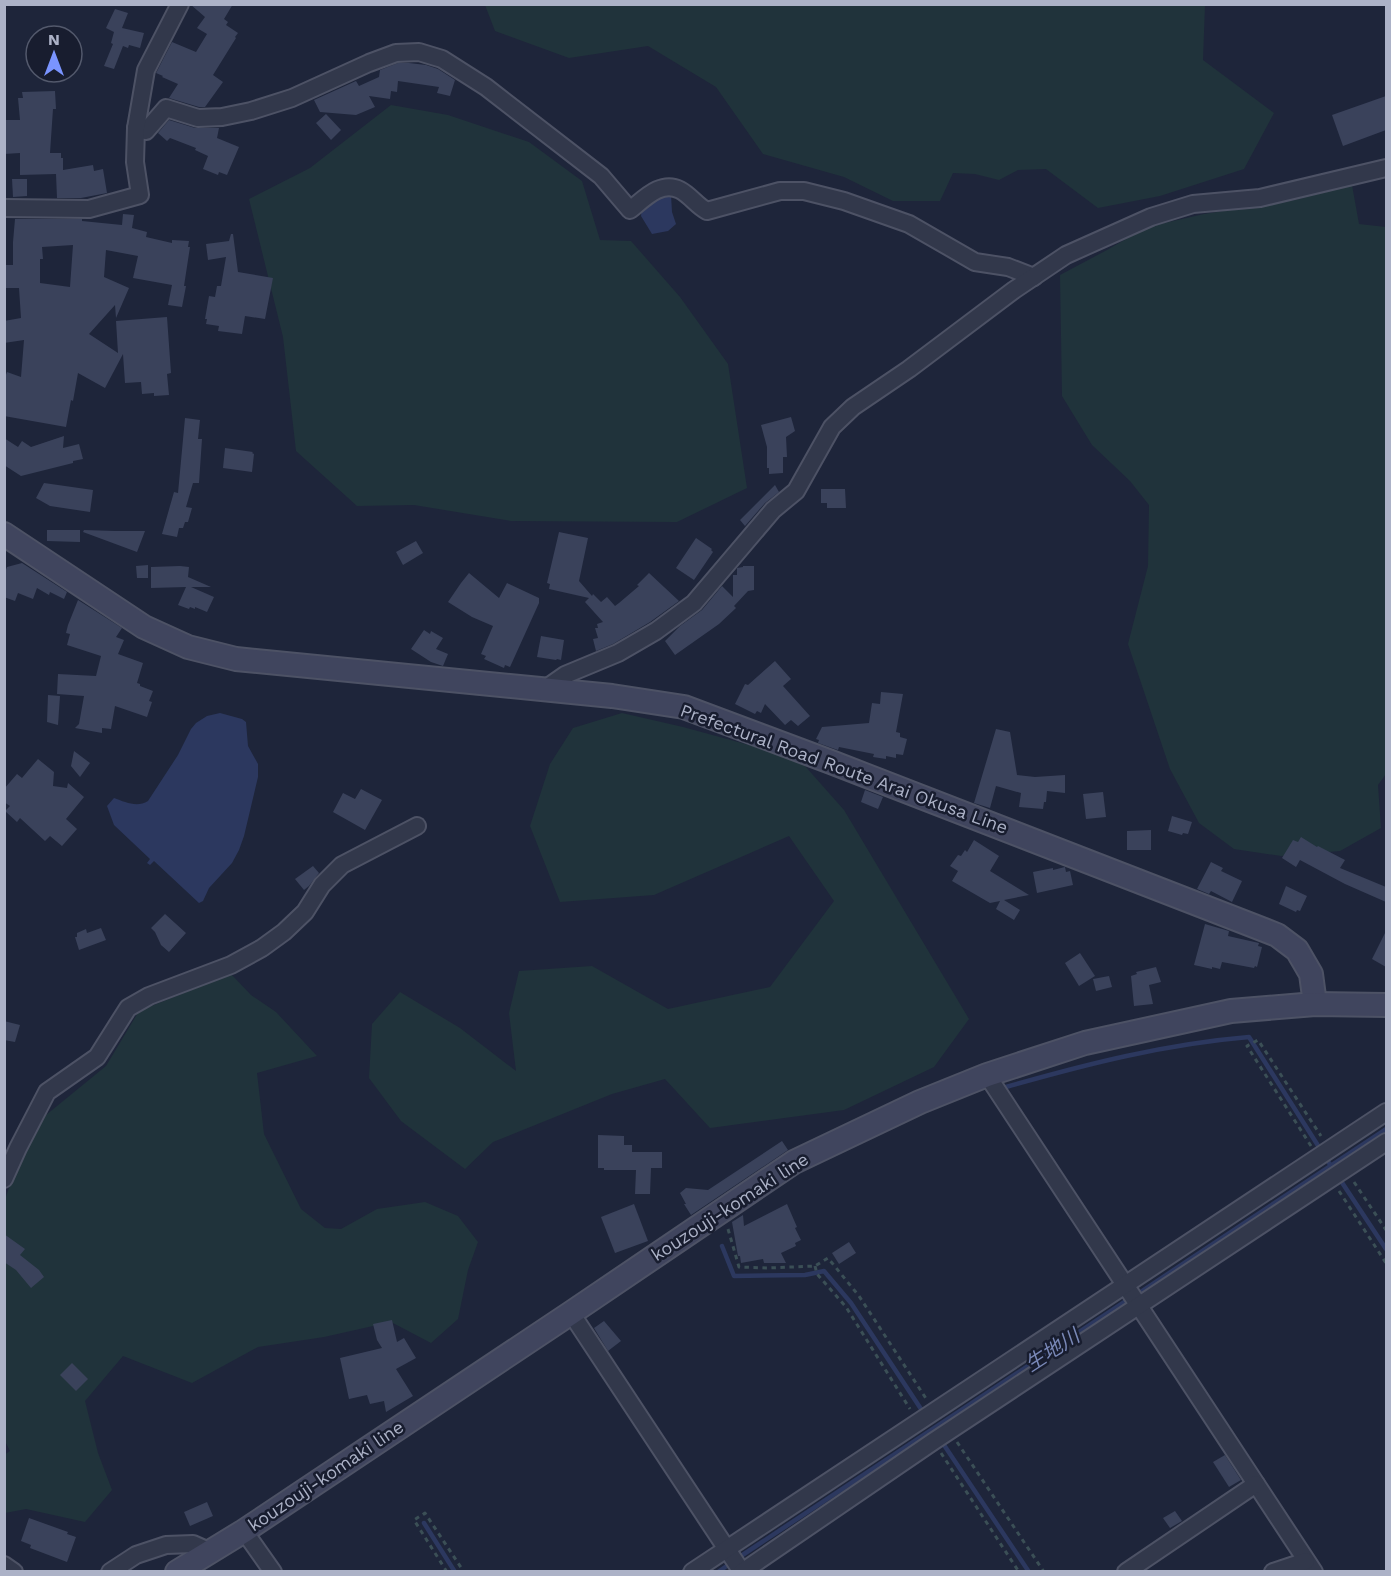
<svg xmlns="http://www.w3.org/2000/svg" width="1391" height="1576" viewBox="0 0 1391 1576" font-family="'Work Sans','Noto Sans JP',sans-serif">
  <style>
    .green { fill: #20333b }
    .water { fill: #2c385f }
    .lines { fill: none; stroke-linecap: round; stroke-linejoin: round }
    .stream { stroke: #2c385f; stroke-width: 4.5 }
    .building { fill: #3a425b; fill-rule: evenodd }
    .minor-casing { stroke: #4d5265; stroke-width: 20 }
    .secondary-casing { stroke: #4d5265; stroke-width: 26 }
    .path { stroke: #3b4f56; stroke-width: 3; stroke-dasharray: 4.5 4.5; stroke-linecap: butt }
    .minor { stroke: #32384b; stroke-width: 16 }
    .secondary { stroke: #40455e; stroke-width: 22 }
    .labels { text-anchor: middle; stroke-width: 5; stroke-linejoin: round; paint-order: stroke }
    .street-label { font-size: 18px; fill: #acb2c7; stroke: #181d2f }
    .water-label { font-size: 20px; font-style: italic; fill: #7988b7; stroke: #181d2f }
  </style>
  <rect width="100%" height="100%" fill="#1e253a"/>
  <!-- green -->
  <g class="green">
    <polygon points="485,5 1205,5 1203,60 1274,113 1244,169 1160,196 1098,208 1046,169 1018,170 999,180 975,174 953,173 940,201 893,201 844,177 763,154 716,87 648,46 569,58 495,31"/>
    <polygon points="391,105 448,115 529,142 582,181 600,240 631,241 680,297 728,364 747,488 677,522 511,521 414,505 357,506 296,451 283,337 249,199 310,168"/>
    <polygon points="1352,185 1359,224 1386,227 1386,774 1378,785 1381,828 1340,851 1281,856 1234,849 1199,823 1170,769 1128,644 1148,566 1149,505 1130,481 1092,445 1062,396 1060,275 1107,250 1147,227 1204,214 1295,200"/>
    <polygon points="622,713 683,727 749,745 797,757 844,810 969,1019 934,1067 844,1110 710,1128 665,1079 612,1094 493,1142 465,1169 401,1121 369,1078 372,1024 400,992 460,1028 516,1071 509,1013 519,971 592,966 668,1009 770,987 834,901 789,836 654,895 560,902 530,826 550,764 573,728"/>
    <polygon points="231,974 251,995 276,1012 317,1056 257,1073 264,1134 301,1209 325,1228 341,1229 377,1209 425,1202 458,1216 478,1242 468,1270 458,1319 431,1343 391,1322 324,1337 258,1347 192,1383 123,1356 85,1401 98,1453 112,1490 85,1522 26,1509 5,1513 4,1455 10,1451 4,1439 4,1202 14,1174 46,1115 106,1066 139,1011"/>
  </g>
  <!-- water -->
  <g class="water">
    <polygon points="663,193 671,195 672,212 676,224 668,231 652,234 641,216 642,207"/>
    <path d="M 220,713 L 242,719 L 246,722 L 248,746 L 258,764 L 258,777 L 244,836 L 239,850 L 232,863 L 209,888 L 203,901 L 199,903 L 154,861 L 150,865 L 147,863 L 150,859 L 114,825 L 107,806 L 114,798 C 125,802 137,808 148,801 L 178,755 L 191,729 L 196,723 L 207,716 Z"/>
  </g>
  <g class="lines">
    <!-- stream -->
    <g class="stream">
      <path d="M 1006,1087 C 1087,1064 1165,1044 1249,1037 L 1331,1166"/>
      <polyline points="1339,1178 1386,1249"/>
      <polyline points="722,1246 734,1276 805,1275 824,1271 851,1303 921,1409"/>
      <polyline points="1136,1295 1386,1129"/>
      <polyline points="944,1445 1029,1572"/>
      <polyline points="424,1523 455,1572"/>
      <polyline points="738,1558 1129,1299"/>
      <polyline points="718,1572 731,1563"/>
    </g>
  </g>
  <!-- building -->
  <g class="building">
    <polygon points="190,4 233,4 224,19 228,22 226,25 238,33 235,37 236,38 213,75 223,82 205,107 199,107 169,98 178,84 162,77 163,76 156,73 172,42 196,52 207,34 197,28 205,17"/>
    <polygon points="115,9 128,13 122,28 144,33 140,48 129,45 128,48 123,46 114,69 104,66 113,44 111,43 114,32 106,28"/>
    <polygon points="398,63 409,63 426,65 438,69 455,80 450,96 437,93 439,87 398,81 397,92 391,91 390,99 369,96 375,107 356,115 320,112 314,100 356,81 359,86 379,77 380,70"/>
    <polygon points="55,91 56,109 53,109 50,153 61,153 61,158 63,158 63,170 93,165 94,171 103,169 107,193 81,198 57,198 56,174 20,175 20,153 4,154 4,120 20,120 18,98 23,98 22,92"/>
    <polygon points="1386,96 1386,130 1343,146 1332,115"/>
    <polygon points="326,114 341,130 331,140 316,123"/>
    <polygon points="169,120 195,128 219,128 217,138 239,147 227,175 219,172 218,175 203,169 208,156 195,150 196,148 170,138 167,141 158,133"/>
    <polygon points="12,179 27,179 27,196 13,197"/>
    <path d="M 123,214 L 134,215 L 132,228 L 147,232 L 146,237 L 172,243 L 172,240 L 189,241 L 188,247 L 190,247 L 184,286 L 186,286 L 182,307 L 168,305 L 172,285 L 133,278 L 138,256 L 106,250 L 104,277 L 129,288 L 116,318 L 115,305 L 89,334 L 118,353 L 116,321 L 167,317 L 171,373 L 167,374 L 169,395 L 154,396 L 154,393 L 142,394 L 141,382 L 125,383 L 123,354 L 105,388 L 78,373 L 73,401 L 71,400 L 66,427 L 4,416 L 4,380 L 7,372 L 21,377 L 24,340 L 4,343 L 4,321 L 21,318 L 19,288 L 4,288 L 4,265 L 13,265 L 13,242 L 15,219 L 82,219 L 82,221 L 122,225 ZM 73,245 L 70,287 L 40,283 L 40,259 L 43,259 L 42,247 Z"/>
    <polygon points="231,234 233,234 238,272 273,278 265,319 245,316 242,334 218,331 219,326 206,324 207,319 205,319 209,296 215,297 217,286 221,286 226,257 208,260 206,244 229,241"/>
    <polygon points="791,417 795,431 786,437 787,457 783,457 783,473 769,474 769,468 767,468 767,447 761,425"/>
    <polygon points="185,418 200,420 198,439 202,439 199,483 193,483 186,507 192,508 188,522 185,522 183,528 179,528 177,537 162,534 174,492 178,493"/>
    <polygon points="64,436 63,448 79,444 83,459 73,461 73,463 21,476 4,465 4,438 18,447 22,441 31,447"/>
    <polygon points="225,448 253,452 252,453 254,454 252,472 223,468"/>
    <polygon points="44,483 93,490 90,512 50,506 36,498"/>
    <polygon points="775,485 779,492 765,503 745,526 740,520"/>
    <polygon points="821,489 845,489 846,508 827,508 827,503 821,503"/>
    <polygon points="47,530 80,530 80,542 47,541"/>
    <polygon points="84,530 115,531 145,531 137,552 83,532"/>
    <polygon points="559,532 588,538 579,581 592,596 593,594 601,602 607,597 615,606 619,603 639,586 637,585 649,573 679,601 650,622 613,644 596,651 593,639 598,638 595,628 598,628 597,624 603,622 585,602 589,598 549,589 550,584 547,583"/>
    <polygon points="696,538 712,549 711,550 713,552 694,580 676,568"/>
    <polygon points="416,541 423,553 403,565 396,552"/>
    <polygon points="22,563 67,592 64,599 50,592 49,595 37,588 33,599 18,593 15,601 4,597 4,575 7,567"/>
    <polygon points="148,565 148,578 137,578 136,566"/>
    <polygon points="180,566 189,567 188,577 211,587 191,587 214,597 207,612 195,607 195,609 190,607 189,609 178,605 186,587 151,588 151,567"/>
    <polygon points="743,566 754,566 754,590 748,591 734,606 736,608 719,624 675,655 665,641 680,626 702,610 722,586 733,597 733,575 737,575 737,568 743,567"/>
    <polygon points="469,573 499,598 507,583 539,598 539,603 510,667 505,665 504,668 484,659 486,656 481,654 493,626 472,617 448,602 461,583"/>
    <polygon points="78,600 122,628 116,637 124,640 118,654 143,663 137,683 140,684 140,686 153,691 149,701 152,702 147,717 115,706 111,729 102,728 102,733 75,728 79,724 84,696 57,694 58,674 96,676 101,656 67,645 70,634 66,633 68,625"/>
    <polygon points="424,630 430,634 431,631 443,638 436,649 448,654 443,666 431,662 411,649"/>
    <polygon points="541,636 564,640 561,660 557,659 556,660 537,657"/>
    <polygon points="775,661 791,679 783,686 810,716 798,726 791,720 785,725 765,704 761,713 757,711 755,714 735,704 745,684 748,685"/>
    <polygon points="881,692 903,694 896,732 900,733 900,737 907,739 903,755 896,754 896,758 886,756 886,759 873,757 874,754 839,747 838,750 818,743 819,740 816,739 822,727 869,723 872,703 880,704"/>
    <polygon points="48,695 60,696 58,725 47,722"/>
    <polygon points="996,729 1010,732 1017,775 1035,777 1065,775 1065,793 1047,791 1046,802 1044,802 1043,809 1019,807 1021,793 996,786 990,808 974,803"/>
    <polygon points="74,751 90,763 80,777 71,766"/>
    <polygon points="38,759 54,772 53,786 67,788 68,783 84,797 66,819 77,829 62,846 50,836 45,841 20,818 17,822 5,811 10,806 4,802 4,789 17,774 22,778"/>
    <polygon points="361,789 382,800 365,830 333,812 343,793 355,799"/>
    <polygon points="865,790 883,797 878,809 861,802"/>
    <polygon points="1103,792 1106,817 1086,819 1083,794"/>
    <polygon points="1172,816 1192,822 1188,834 1183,833 1182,835 1168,831"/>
    <polygon points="1151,830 1151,850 1127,850 1127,831"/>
    <polygon points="1301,837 1317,847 1318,846 1345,860 1340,868 1386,887 1386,902 1345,884 1300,860 1296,867 1282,858 1293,840 1298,842"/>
    <polygon points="974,840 999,856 990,871 1029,895 1004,900 1020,910 1014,920 996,909 1000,901 990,903 952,881 958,871 950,866 958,855 961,856 965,850 967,852"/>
    <polygon points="1211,862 1223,868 1221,871 1242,881 1232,902 1211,891 1209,894 1197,889"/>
    <polygon points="313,866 319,873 309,886 304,890 295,879"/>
    <polygon points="1065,867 1066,872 1070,871 1073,885 1037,893 1033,872 1053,868 1053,870"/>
    <polygon points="1286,886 1307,896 1300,911 1297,910 1296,912 1279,904"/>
    <polygon points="165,914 186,933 169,952 161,945 155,932 151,928"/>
    <polygon points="1205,924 1229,931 1228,936 1259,943 1258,946 1262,947 1257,967 1255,966 1254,968 1222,962 1220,969 1212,967 1212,969 1194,965"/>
    <polygon points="101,928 106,940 79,950 75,937 77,937 77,933 86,929 87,933"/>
    <polygon points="1386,931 1386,967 1372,959"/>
    <polygon points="1080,953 1095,976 1079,986 1065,963"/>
    <polygon points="1156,967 1161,982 1149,985 1153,1004 1134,1006 1131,976 1137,974 1136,972"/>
    <polygon points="1109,976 1112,987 1096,991 1093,979"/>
    <polygon points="4,1021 20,1025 15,1042 4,1040"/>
    <polygon points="598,1135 624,1136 624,1145 632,1145 632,1152 662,1152 662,1168 651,1168 650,1194 635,1194 636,1170 604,1170 604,1168 598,1168"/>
    <polygon points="782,1141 788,1150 691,1215 684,1204 686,1204 680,1193 686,1188 708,1190"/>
    <polygon points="634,1204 648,1241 615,1253 601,1217"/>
    <polygon points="787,1204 797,1227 795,1228 801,1240 795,1243 796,1246 781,1253 786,1263 764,1263 763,1259 741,1263 740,1256 738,1256 732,1222 743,1215 744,1226"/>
    <polygon points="4,1234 25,1249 20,1255 39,1270 44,1277 31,1288 16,1270 4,1262"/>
    <polygon points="849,1242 856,1253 839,1264 832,1253"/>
    <polygon points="392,1320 397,1342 404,1338 416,1358 396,1369 413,1396 386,1412 384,1401 370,1404 367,1395 349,1399 340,1358 382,1348 377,1340 373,1324"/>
    <polygon points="604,1321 621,1341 608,1351 594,1328"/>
    <polygon points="72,1363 88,1379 76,1391 60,1375"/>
    <polygon points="1225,1455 1241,1480 1229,1487 1213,1462"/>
    <polygon points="207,1502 213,1516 190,1526 184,1512"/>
    <polygon points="1175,1511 1182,1521 1170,1528 1163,1518"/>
    <polygon points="29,1518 68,1532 67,1534 76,1537 67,1562 30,1548 31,1545 21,1541"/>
  </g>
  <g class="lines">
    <!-- minor casing -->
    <g class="minor-casing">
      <g id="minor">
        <path d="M 136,128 L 146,131 L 166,108 L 198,118 L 222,117 L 251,111 L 292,98 L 369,63 L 396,53 L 419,52 L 442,59 L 486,87 L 601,176 L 630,210 C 644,199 661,180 680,190 C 690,195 697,206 707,211 L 780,191 L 804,191 L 844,201 L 909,224 L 975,262 L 1008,267 L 1034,277"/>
        <polyline points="4,208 89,209 140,195 135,162 136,128 146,70 180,4"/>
        <polyline points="545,689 565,675 618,653 656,631 694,603 773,510 796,491 832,427 853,407 909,369 1014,290 1066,255 1151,217 1193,204 1260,198 1386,168"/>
        <polyline points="987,1075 1314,1572"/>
        <polyline points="4,1179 18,1148 47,1092 97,1057 128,1008 149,996 231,965 262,948 284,932 305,912 322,885 342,865 417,826"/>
        <polyline points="571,1313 742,1572"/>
        <polyline points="244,1531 273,1572"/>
        <polyline points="4,1565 14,1572"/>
        <polyline points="110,1572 136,1555 166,1545 193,1544 211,1552"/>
        <polyline points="692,1572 1386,1112"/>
        <polyline points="742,1572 934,1441 1386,1142"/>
        <polyline points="1126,1572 1256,1484"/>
        <polyline points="1273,1572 1306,1561"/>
      </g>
    </g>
    <!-- secondary casing -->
    <g class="secondary-casing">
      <g id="secondary">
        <polyline points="4,534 144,627 188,647 236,659 612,696 684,707 831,762 1277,935 1297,950 1311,974 1315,1004"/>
        <polyline points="177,1572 244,1531 571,1313 794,1162 920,1102 987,1075 1085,1043 1231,1011 1315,1004 1386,1005"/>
      </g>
    </g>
    <!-- path -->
    <g class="path">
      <polyline points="1311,1146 1247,1046 1258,1040 1321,1136"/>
      <polyline points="1354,1182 1386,1230"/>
      <polyline points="1339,1191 1386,1263"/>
      <polyline points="728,1229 739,1267 767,1268 815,1266 828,1258 859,1296 927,1400"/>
      <polyline points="815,1266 817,1274 846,1307 910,1409"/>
      <polyline points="957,1442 1044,1572"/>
      <polyline points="941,1453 1019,1572"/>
      <polyline points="447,1572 414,1520 425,1513 464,1572"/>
    </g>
    <!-- minor -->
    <use href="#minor" class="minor"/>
    <!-- secondary -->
    <use href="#secondary" class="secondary"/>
  </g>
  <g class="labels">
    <!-- street labels -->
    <g class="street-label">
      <text transform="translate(844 769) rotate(20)" y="6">Prefectural Road Route Arai Okusa Line</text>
      <text transform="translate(730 1207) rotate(-33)" y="6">kouzouji-komaki line</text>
      <text transform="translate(326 1476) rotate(-34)" y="6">kouzouji-komaki line</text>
    </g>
    <!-- water labels -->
    <g class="water-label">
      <text transform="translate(1052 1350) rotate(-33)" y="7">生地川</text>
    </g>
  </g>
  <!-- border -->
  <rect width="1391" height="1576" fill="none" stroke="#acb2c7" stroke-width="12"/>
  <!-- north arrow -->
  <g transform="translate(54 54)"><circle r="28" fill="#181d2f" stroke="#53596c" stroke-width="1.5"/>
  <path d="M0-4.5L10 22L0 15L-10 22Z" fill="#7a94ff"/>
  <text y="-9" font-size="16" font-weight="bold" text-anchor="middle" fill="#acb2c7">N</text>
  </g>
</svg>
